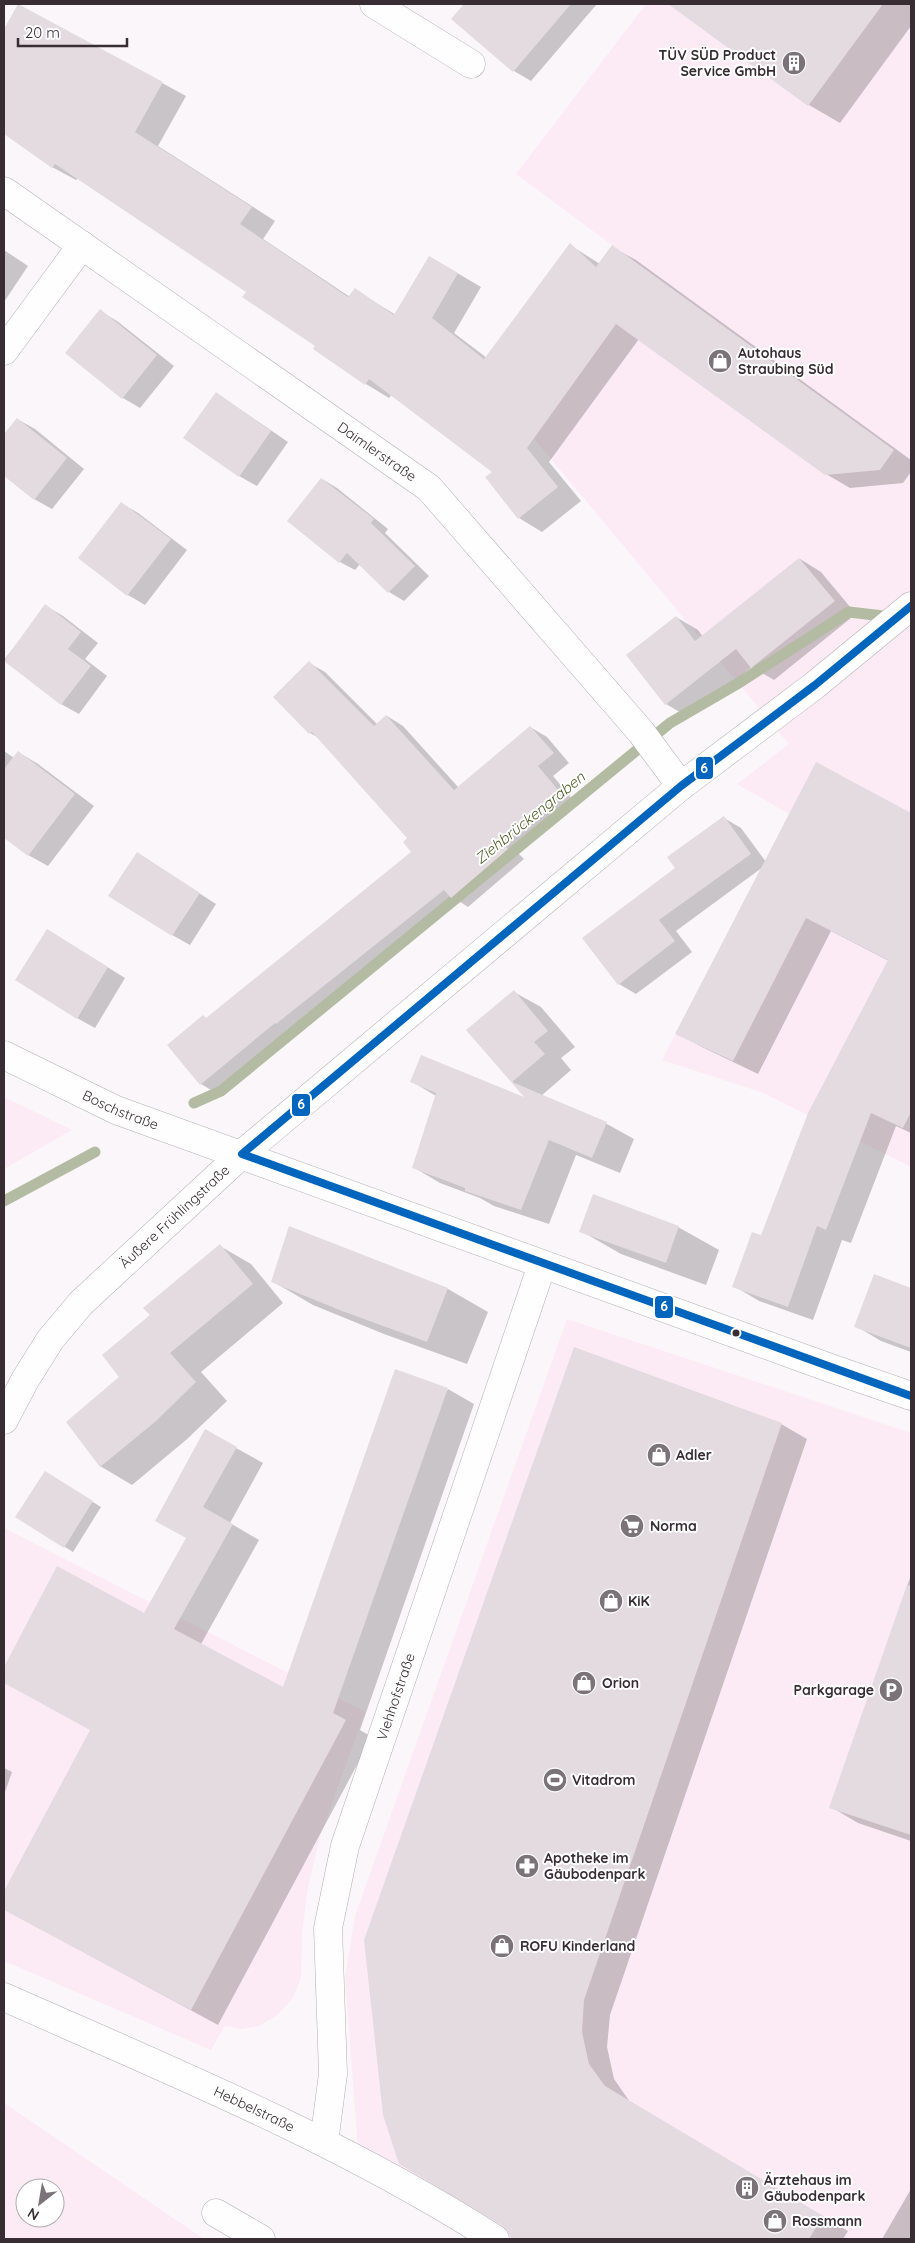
<svg xmlns="http://www.w3.org/2000/svg" width="915" height="2243" viewBox="0 0 915 2243" font-family="Quicksand,sans-serif">
  <style>
    .built { fill: #fcebf4; fill-rule: evenodd }
    .shadow { fill: #0003 }
    .lines { fill: none; stroke-linecap: round; stroke-linejoin: round }
    .stream { stroke: #b3bca2; stroke-width: 11 }
    .building { fill: #e3dbdf }
    .minor-casing { stroke: #b6afb3; stroke-width: 29 }
    .minor { stroke: #fefefe; stroke-width: 28 }
    .bus-1-casing { stroke: #fff; stroke-width: 11 }
    .bus-1 { stroke: #0065bd; stroke-width: 8 }
    .bus-dot { fill: #372d33; stroke: #fff; stroke-width: 2 }
    .labels { text-anchor: middle; stroke-width: 4; stroke-linejoin: round; paint-order: stroke }
    .poi-label { font-size: 14px; font-weight: bold; fill: #372d33; stroke: #fff; text-anchor: start }
    .street-label { font-size: 14px; fill: #372d33; stroke: #fff }
    .water-label { font-size: 15px; font-style: italic; fill: #4a5c22; stroke: #fff }
    .line-badge { stroke: #fff; stroke-width: 2 }
    .badge-label { font-size: 14px; text-anchor: middle; font-weight: bold; fill: #fff }
  </style>
  <rect width="100%" height="100%" fill="#fbf6f9"/>
  <!-- built -->
  <g class="built">
    <polygon points="646,4 911,4 911,1167 761,1092 662,1060 789,814 737,784 789,744 500,398 612,245 516,174"/>
    <polygon points="4,1097 72,1130 4,1169"/>
    <polygon points="567,1319 911,1433 911,2239 510,2239 403,2178 358,2149 345,1977 355,1916"/>
    <polygon points="4,1528 365,1712 321,1833 308,1887 302,1934 301,1977 293,1998 276,2016 259,2026 241,2029 225,2026 211,2050 4,1961"/>
    <path d="M 4,2103 L 204,2239 L 4,2239 ZM 25,2188 L 55,2188 L 55,2218 L 25,2218 Z"/>
  </g>
  <!-- shadow -->
  <g class="shadow">
    <polygon points="466,4 597,4 531,81 514,71 453,19"/>
    <polygon points="703,4 911,4 911,26 840,123 809,105 692,19"/>
    <polygon points="19,5 186,96 158,146 275,221 263,239 350,297 355,290 396,315 430,257 481,287 454,333 487,358 570,245 600,264 612,247 636,260 911,460 911,472 903,483 850,488 826,474 639,339 549,462 581,501 542,532 519,518 494,472 392,394 389,398 366,384 315,349 317,346 247,291 78,178 76,180 52,167 4,133 4,32"/>
    <polygon points="4,250 28,266 4,302"/>
    <polygon points="100,311 117,321 174,366 140,408 123,398"/>
    <polygon points="216,393 288,442 257,486 239,476"/>
    <polygon points="17,419 35,429 84,469 52,509 34,499 4,474 4,436"/>
    <polygon points="322,479 337,488 388,529 385,533 429,576 404,601 389,592 360,564 355,570 340,562 289,521"/>
    <polygon points="121,503 138,513 187,550 145,605 128,595"/>
    <polygon points="800,559 821,572 856,614 774,680 752,667 688,717 666,704 627,655 676,617 698,630 703,637"/>
    <polygon points="46,606 63,616 98,643 85,659 107,676 79,714 61,704 4,660"/>
    <polygon points="309,663 325,672 378,725 387,716 403,726 459,788 530,727 547,737 569,763 553,776 574,801 516,851 524,859 468,907 459,901 294,1033 292,1032 218,1094 201,1084 169,1046 207,1019 412,852 409,839 319,738 310,733"/>
    <polygon points="4,751 14,758 18,752 38,764 94,806 48,866 28,855 4,836"/>
    <polygon points="817,764 911,814 911,1133 896,1126 851,1243 842,1240 813,1320 759,1301 734,1286 761,1237 889,961 831,931 758,1074 702,1047 677,1033 763,867 676,931 692,952 636,994 619,984 677,868 724,818 741,828 766,862"/>
    <polygon points="154,864 216,904 190,945 172,935"/>
    <polygon points="65,941 125,978 95,1028 77,1018"/>
    <polygon points="514,992 541,1007 575,1047 561,1058 571,1070 541,1096 607,1124 634,1139 620,1173 576,1155 549,1224 494,1206 480,1198 440,1183 413,1167 436,1096 411,1081 528,1100 468,1030"/>
    <polygon points="678,1227 719,1250 706,1285 621,1254 581,1231"/>
    <polygon points="290,1228 448,1289 488,1312 467,1364 384,1334 313,1305 272,1281"/>
    <polygon points="220,1246 251,1264 283,1303 201,1372 227,1401 186,1440 132,1485 100,1466 121,1377 152,1316"/>
    <polygon points="875,1275 911,1289 911,1352 881,1341 856,1326"/>
    <polygon points="575,1349 781,1424 807,1439 610,2015 607,2047 614,2079 630,2102 848,2231 843,2239 512,2238"/>
    <polygon points="448,1389 474,1404 360,1730 372,1737 218,2025 4,1909 4,1894 91,1730 4,1682 4,1670 58,1568 145,1614 188,1538 156,1520 236,1448 263,1463 230,1523 259,1540 201,1644 284,1689"/>
    <polygon points="54,1478 101,1507 73,1552 17,1517"/>
    <polygon points="911,1575 911,1841 858,1823 831,1807"/>
    <polygon points="4,1768 12,1772 4,1795"/>
    <polygon points="911,2189 911,2239 882,2239"/>
  </g>
  <g class="lines">
    <!-- stream -->
    <g class="stream">
      <polyline points="194,1103 221,1091 670,723 737,684 849,612 892,617"/>
      <polyline points="4,1201 95,1152"/>
    </g>
  </g>
  <!-- building -->
  <g class="building">
    <polygon points="18,4 163,82 135,132 252,207 240,224 348,297 355,288 394,315 429,256 458,273 432,318 484,359 570,243 596,267 612,245 894,450 880,470 825,475 616,324 527,448 558,487 518,519 485,477 492,472 369,379 365,385 313,349 315,346 242,297 246,292 55,164 52,168 4,134 4,29"/>
    <polygon points="464,4 571,4 513,72 451,19"/>
    <polygon points="668,4 883,4 808,106"/>
    <polygon points="100,309 157,355 122,399 65,353"/>
    <polygon points="216,392 271,431 239,477 183,438"/>
    <polygon points="17,418 67,458 34,500 4,476 4,434"/>
    <polygon points="321,478 374,519 371,523 415,566 388,593 347,553 339,563 287,521"/>
    <polygon points="121,502 171,539 127,596 78,558"/>
    <polygon points="799,558 835,601 751,668 736,649 665,705 626,655 676,616 695,641"/>
    <polygon points="45,604 81,632 68,649 91,666 61,705 4,661"/>
    <polygon points="309,661 374,726 386,715 454,790 530,726 554,753 538,766 559,791 501,841 508,849 451,898 444,890 276,1024 275,1023 200,1085 167,1045 203,1015 206,1018 411,852 403,842 407,838 312,732 309,734 273,697"/>
    <polygon points="18,751 75,794 28,856 4,838 4,769"/>
    <polygon points="816,762 911,813 911,1112 903,1128 871,1113 826,1230 817,1226 788,1307 732,1287 752,1232 761,1235 808,1113 888,960 806,918 733,1061 675,1034"/>
    <polygon points="724,816 751,854 659,920 675,941 618,985 582,938 675,868 667,857"/>
    <polygon points="137,852 200,893 172,936 108,896"/>
    <polygon points="47,929 108,967 77,1019 15,980"/>
    <polygon points="514,990 548,1031 534,1042 545,1054 512,1082 607,1122 592,1158 549,1140 521,1210 465,1191 465,1188 412,1168 436,1093 410,1082 421,1055 524,1097 466,1030"/>
    <polygon points="593,1194 679,1226 666,1263 579,1232"/>
    <polygon points="289,1226 448,1288 427,1342 342,1311 271,1282"/>
    <polygon points="220,1244 253,1284 170,1353 196,1382 155,1422 100,1467 66,1422 119,1377 102,1355 150,1315 143,1308"/>
    <polygon points="874,1274 911,1288 911,1348 854,1327"/>
    <polygon points="574,1347 782,1423 584,2000 582,2032 589,2064 605,2086 823,2216 809,2239 511,2239 508,2231 503,2226 399,2164 383,2115 364,1940"/>
    <polygon points="395,1369 448,1388 333,1713 346,1720 191,2010 4,1910 4,1891 90,1730 4,1683 4,1667 57,1566 144,1613 186,1538 155,1521 205,1429 237,1447 203,1507 233,1524 174,1629 283,1687"/>
    <polygon points="45,1471 93,1501 64,1548 15,1517"/>
    <polygon points="907,1585 911,1586 911,1835 829,1808"/>
  </g>
  <g class="lines">
    <!-- minor casing -->
    <g class="minor-casing">
      <g id="minor">
        <polyline points="374,4 471,64"/>
        <path id="s1" d="M 4,191 L 429,488 L 641,732 L 681,786"/>
        <polyline points="4,351 82,245"/>
        <path id="s2" d="M 4,1055 L 116,1110 L 833,1369 L 911,1396"/>
        <path id="s3" d="M 4,1420 L 25,1380 L 50,1340 L 81,1303 L 242,1154 L 681,786 L 815,685 L 911,606"/>
        <path id="s4" d="M 4,1997 C 171,2071 340,2140 495,2239"/>
        <path id="s5" d="M 324,2142 L 333,2074 L 328,1928 L 345,1846 L 542,1265"/>
        <polyline points="216,2213 261,2239"/>
      </g>
    </g>
    <!-- minor -->
    <use href="#minor" class="minor"/>
    <!-- bus-1 casing -->
    <g class="bus-1-casing">
      <polyline id="bus-1" points="911,606 815,685 681,786 242,1154 911,1396"/>
    </g>
    <!-- bus-1 -->
    <use href="#bus-1" class="bus-1"/>
  </g>
  <!-- icons -->
  <defs>
    <g id="building-disc" transform="scale(1.25)"><circle r="9.5" fill="#7c7378" stroke="#fff"/><path d="M-4-6H4V6H1V3H-1V6H-4ZM-2.5-4.3h1.7v1.8h-1.7ZM.8-4.3h1.7v1.8H.8ZM-2.5-1h1.7V.8h-1.7ZM.8-1h1.7V.8H.8Z" fill="#fff"/></g>
    <g id="shop-disc" transform="scale(1.25)"><circle r="9.5" fill="#7c7378" stroke="#fff"/><path d="M-5-2.5h2.3a2.7 3.5 0 0 1 5.4 0H5L5.5 6h-11ZM-1.5-2.5h3a1.5 2.3 0 0 0-3 0Z" fill="#fff"/></g>
    <g id="supermarket-disc" transform="scale(1.25)"><circle r="9.5" fill="#7c7378" stroke="#fff"/><path d="M-6-5.5h2.5l.6 2H6L4.5 2H-2.5L-4.4-4H-6ZM-1.5 3.2a1.3 1.3 0 1 0 .1 0ZM3 3.2a1.3 1.3 0 1 0 .1 0Z" fill="#fff"/></g>
    <g id="parking-disc" transform="scale(1.25)"><circle r="9.5" fill="#7c7378" stroke="#fff"/><path d="M-3.5-5.5H1a3.5 3.5 0 0 1 0 7H-1V5.5H-3.5ZM-1-3.4V-.6H.8a1.4 1.4 0 0 0 0-2.8Z" fill="#fff"/></g>
    <g id="stadium-disc" transform="scale(1.25)"><circle r="9.5" fill="#7c7378" stroke="#fff"/><path d="M0-5a6.5 5 0 1 0 0 10a6.5 5 0 1 0 0-10ZM-3.5-1.8h7v3.6h-7Z" fill="#fff"/></g>
    <g id="pharmacy-disc" transform="scale(1.25)"><circle r="9.5" fill="#7c7378" stroke="#fff"/><path d="M-2-6h4v4h4v4h-4v4h-4v-4h-4v-4h4Z" fill="#fff"/></g>
  </defs>
  <g fill-rule="evenodd">
    <use href="#building-disc" x="794" y="63"/>
    <use href="#shop-disc" x="720" y="361"/>
    <use href="#shop-disc" x="659" y="1455"/>
    <use href="#supermarket-disc" x="632" y="1526"/>
    <use href="#shop-disc" x="611" y="1601"/>
    <use href="#shop-disc" x="584" y="1683"/>
    <use href="#parking-disc" x="891" y="1690"/>
    <use href="#stadium-disc" x="555" y="1780"/>
    <use href="#pharmacy-disc" x="527" y="1866"/>
    <use href="#shop-disc" x="502" y="1946"/>
    <use href="#building-disc" x="747" y="2188"/>
    <use href="#shop-disc" x="775" y="2221"/>
  </g>
  <!-- markers -->
  <circle class="bus-dot" cx="736" cy="1333" r="4.5"/>
  <g class="labels">
    <!-- poi labels -->
    <g class="poi-label">
      <text x="776" y="60" text-anchor="end">TÜV SÜD Product<tspan x="776" dy="16">Service GmbH</tspan></text>
      <text x="738" y="358">Autohaus<tspan x="738" dy="16">Straubing Süd</tspan></text>
      <text x="676" y="1460">Adler</text>
      <text x="650" y="1531">Norma</text>
      <text x="628" y="1606">KiK</text>
      <text x="602" y="1688">Orion</text>
      <text x="874" y="1695" text-anchor="end">Parkgarage</text>
      <text x="572" y="1785">Vitadrom</text>
      <text x="544" y="1863">Apotheke im<tspan x="544" dy="16">Gäubodenpark</tspan></text>
      <text x="520" y="1951">ROFU Kinderland</text>
      <text x="764" y="2185">Ärztehaus im<tspan x="764" dy="16">Gäubodenpark</tspan></text>
      <text x="792" y="2226">Rossmann</text>
    </g>
    <!-- street labels -->
    <g class="street-label">
      <text dy="5" stroke="none"><textPath href="#s1" startOffset="455">Daimlerstraße</textPath></text>
      <text dy="5" stroke="none"><textPath href="#s2" startOffset="129">Boschstraße</textPath></text>
      <text dy="5" stroke="none"><textPath href="#s3" startOffset="268">Äußere Frühlingstraße</textPath></text>
      <text dy="5" stroke="none"><textPath href="#s5" startOffset="456">Viehhofstraße</textPath></text>
      <text dy="5" stroke="none"><textPath href="#s4" startOffset="274">Hebbelstraße</textPath></text>
    </g>
    <!-- water labels -->
    <g class="water-label">
      <text transform="translate(530 818) rotate(-39)" y="5">Ziehbrückengraben</text>
    </g>
  </g>
  <g class="line-badge">
    <rect x="695" y="756" width="19" height="24" rx="5" fill="#0065bd"/>
    <rect x="291" y="1093" width="20" height="24" rx="5" fill="#0065bd"/>
    <rect x="654" y="1295" width="20" height="24" rx="5" fill="#0065bd"/>
  </g>
  <g class="badge-label">
    <text x="704" y="773">6</text>
    <text x="301" y="1109">6</text>
    <text x="664" y="1311">6</text>
  </g>
  <!-- border -->
  <rect width="915" height="2243" fill="none" stroke="#372d33" stroke-width="10"/>
  <!-- north arrow -->
  <g transform="translate(40 2203) rotate(211)"><circle r="24" fill="#ffffff" stroke="#afabad"/>
  <path d="M0-4L9 19L0 12L-9 19Z" fill="#7c7378"/>
  <text y="-8" font-size="14" font-weight="bold" text-anchor="middle" fill="#372d33">N</text>
  </g>
  <!-- scale -->
  <path d="M18 38v8h109v-8" fill="none" stroke="#372d33" stroke-width="2.5"/>
  <text x="25" y="38" font-size="15" fill="#372d33" stroke="#ffffff" stroke-width="4" paint-order="stroke">20 m</text>
</svg>
